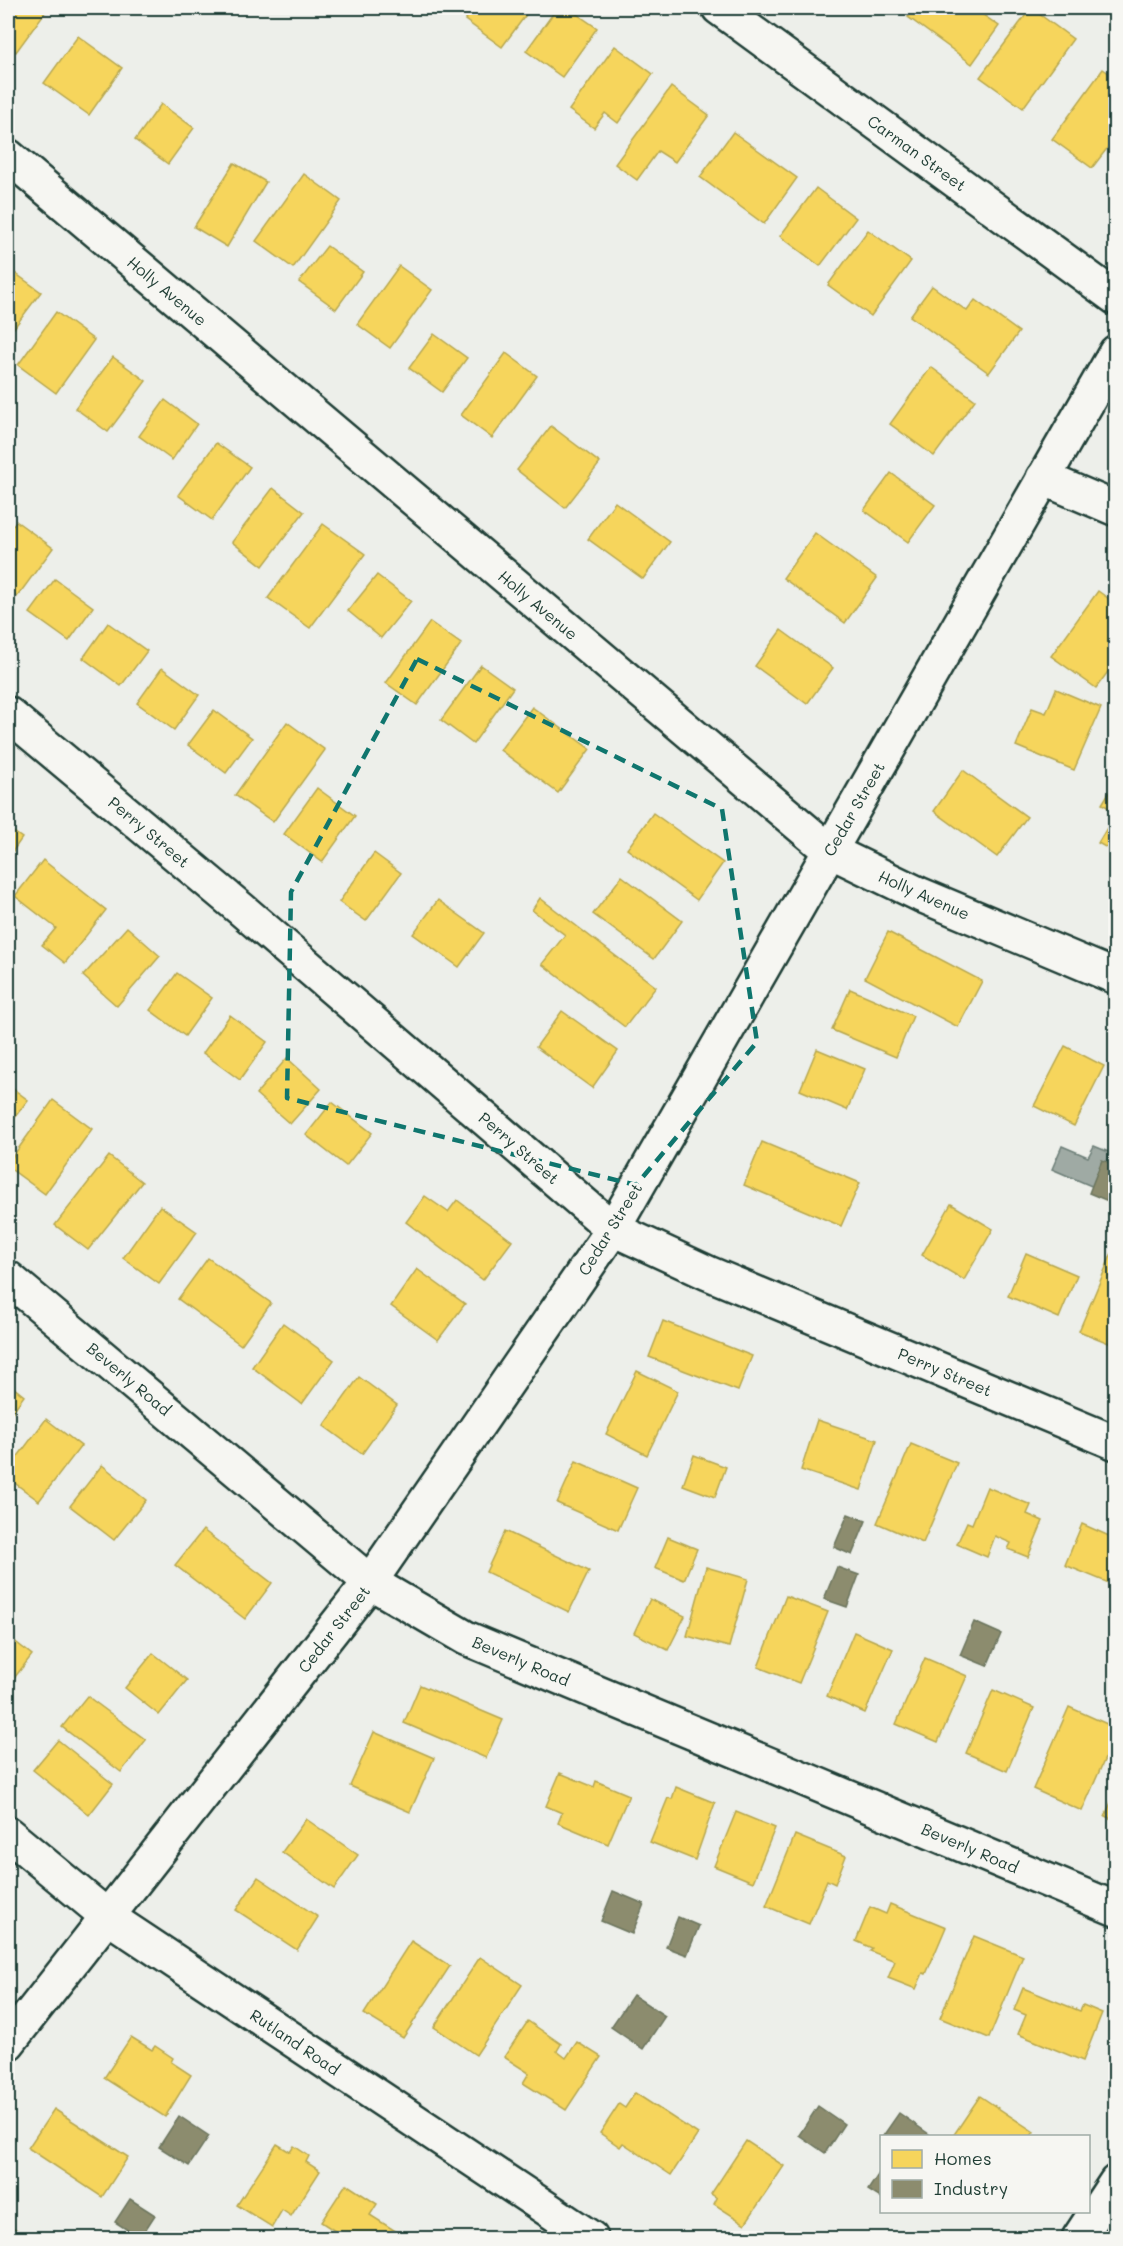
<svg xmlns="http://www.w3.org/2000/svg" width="1123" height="2246" viewBox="0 0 1123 2246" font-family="Mali,sans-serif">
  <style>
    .water { fill: #9faaa4; stroke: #6c7e77; stroke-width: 1.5 }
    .homes { fill: #f6d55c; stroke: #b6a750; stroke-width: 1.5 }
    .industry { fill: #8c8c6e; stroke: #6b745d; stroke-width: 1.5 }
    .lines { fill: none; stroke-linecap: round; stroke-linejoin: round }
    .minor-casing { stroke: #1f3d34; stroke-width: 38 }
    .minor { stroke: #f6f6f2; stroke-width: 33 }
    .marked { fill: none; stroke: #0f766e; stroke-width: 4.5; stroke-dasharray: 12 8; stroke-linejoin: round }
    .labels { text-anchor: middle; stroke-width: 6; stroke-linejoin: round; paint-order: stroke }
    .street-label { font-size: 16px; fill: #1f3d34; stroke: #f6f6f2 }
  </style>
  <rect width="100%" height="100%" fill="#edefea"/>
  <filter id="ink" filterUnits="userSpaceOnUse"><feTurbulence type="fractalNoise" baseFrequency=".0167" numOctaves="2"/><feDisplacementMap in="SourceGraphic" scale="12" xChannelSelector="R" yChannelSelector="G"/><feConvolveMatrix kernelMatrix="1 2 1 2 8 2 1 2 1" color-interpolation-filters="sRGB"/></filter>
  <g filter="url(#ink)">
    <!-- water -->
    <polygon class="water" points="1062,1146 1088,1157 1094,1146 1111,1153 1096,1188 1052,1169"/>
    <!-- homes -->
    <g class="homes">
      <polygon points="8,8 42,8 46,11 16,52 8,46"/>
      <polygon points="474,8 531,8 502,47 465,20"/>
      <polygon points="557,8 568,8 597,28 562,77 526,51"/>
      <polygon points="915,8 973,8 999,26 972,64 908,17"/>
      <polygon points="1031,8 1073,39 1023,108 980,77"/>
      <polygon points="78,36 122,68 89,115 44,83"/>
      <polygon points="615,46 653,74 618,123 605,113 594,128 569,110"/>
      <polygon points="1103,69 1116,78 1116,137 1092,168 1052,139"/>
      <polygon points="671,87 709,115 675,162 658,151 637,180 615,164"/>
      <polygon points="161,104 194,128 168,164 135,140"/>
      <polygon points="733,132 797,178 764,224 700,177"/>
      <polygon points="234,163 266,182 227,247 194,227"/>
      <polygon points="304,174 341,201 293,268 256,241"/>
      <polygon points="816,188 856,218 820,266 780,236"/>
      <polygon points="868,230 911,261 871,316 828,285"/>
      <polygon points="327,246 363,272 336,309 299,282"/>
      <polygon points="399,266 432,290 390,348 357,324"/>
      <polygon points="8,268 41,292 14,328 8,323"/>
      <polygon points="932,286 967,311 975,300 1019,332 989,373 910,316"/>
      <polygon points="56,312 94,340 56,393 18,365"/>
      <polygon points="434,334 467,358 442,392 409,368"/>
      <polygon points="506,353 537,376 492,438 461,415"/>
      <polygon points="113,357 146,381 108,432 75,408"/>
      <polygon points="931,367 975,400 934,456 890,424"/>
      <polygon points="165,400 197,424 172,460 139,436"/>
      <polygon points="551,426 600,463 565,508 517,470"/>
      <polygon points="216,443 250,467 212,520 178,495"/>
      <polygon points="891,473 935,505 908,542 864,510"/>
      <polygon points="273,488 304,512 263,566 232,542"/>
      <polygon points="615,502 670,542 643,579 588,539"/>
      <polygon points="16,521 53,548 17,597 8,590 8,532"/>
      <polygon points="323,524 365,554 310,628 268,598"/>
      <polygon points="815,533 877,578 845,623 783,578"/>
      <polygon points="377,575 411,601 381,638 348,611"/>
      <polygon points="55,579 93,607 69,641 30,613"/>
      <polygon points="1098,591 1116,604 1116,661 1096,688 1051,656"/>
      <polygon points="430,622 461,644 417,705 386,683"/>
      <polygon points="108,623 147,651 121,686 83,658"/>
      <polygon points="781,630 833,668 807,704 755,666"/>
      <polygon points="481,665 513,688 473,744 441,720"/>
      <polygon points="162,668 199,695 174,730 137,703"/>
      <polygon points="1056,689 1101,708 1074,770 1016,746 1032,708 1046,713"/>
      <polygon points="532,707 590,749 558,793 500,750"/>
      <polygon points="214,710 252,738 226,773 188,745"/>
      <polygon points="287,722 325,750 273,822 235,795"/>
      <polygon points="963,770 1027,817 997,857 934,811"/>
      <polygon points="1116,781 1116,812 1102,804"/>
      <polygon points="317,788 355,816 322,862 284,834"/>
      <polygon points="653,813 723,863 697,900 627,849"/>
      <polygon points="1116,813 1116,853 1098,843"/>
      <polygon points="8,828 22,838 8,858"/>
      <polygon points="374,853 401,873 366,921 339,902"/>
      <polygon points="43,860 106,910 65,963 42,945 56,928 15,896"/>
      <polygon points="622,876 682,921 654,959 593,914"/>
      <polygon points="540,898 656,987 625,1027 542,964 565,935 532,910"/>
      <polygon points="438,900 484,933 459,967 413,934"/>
      <polygon points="127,927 160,956 117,1006 83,976"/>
      <polygon points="888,932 982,981 958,1027 865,978"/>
      <polygon points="177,973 212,998 185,1036 150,1010"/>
      <polygon points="850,989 913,1016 896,1057 832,1030"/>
      <polygon points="562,1011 618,1051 592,1088 536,1047"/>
      <polygon points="230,1015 267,1042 240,1080 203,1053"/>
      <polygon points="1065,1046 1104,1066 1074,1126 1034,1106"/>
      <polygon points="817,1049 865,1069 847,1110 800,1090"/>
      <polygon points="287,1058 321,1089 290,1124 256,1094"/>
      <polygon points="8,1085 28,1100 8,1126"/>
      <polygon points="53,1100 92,1129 45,1194 8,1167 8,1163"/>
      <polygon points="332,1102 372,1133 346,1166 306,1135"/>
      <polygon points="762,1142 860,1183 841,1226 744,1185"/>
      <polygon points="109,1156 142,1182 88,1250 55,1225"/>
      <polygon points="425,1196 448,1212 457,1200 512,1241 483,1280 406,1222"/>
      <polygon points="951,1204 993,1229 964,1280 922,1255"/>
      <polygon points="160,1206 197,1232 159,1284 123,1258"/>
      <polygon points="1026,1253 1077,1275 1059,1318 1008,1296"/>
      <polygon points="1112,1253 1116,1254 1116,1346 1079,1331"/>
      <polygon points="208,1258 271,1303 241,1345 178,1299"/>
      <polygon points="417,1269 465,1304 438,1340 391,1306"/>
      <polygon points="663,1321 752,1356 738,1391 649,1357"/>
      <polygon points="283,1323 334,1360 302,1404 252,1367"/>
      <polygon points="637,1371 678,1391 647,1455 606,1434"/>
      <polygon points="359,1377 397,1405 362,1454 324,1426"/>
      <polygon points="8,1383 24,1396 8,1418"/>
      <polygon points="46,1419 81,1446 39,1501 8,1478 8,1452 16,1459"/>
      <polygon points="817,1420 877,1440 861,1490 801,1470"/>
      <polygon points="911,1444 957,1463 923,1543 877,1523"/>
      <polygon points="694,1455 726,1467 715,1497 683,1485"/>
      <polygon points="576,1461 637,1488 618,1530 557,1503"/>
      <polygon points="102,1465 146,1500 114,1540 70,1506"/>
      <polygon points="987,1487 1031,1505 1027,1514 1043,1521 1028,1557 1008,1549 1011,1543 995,1536 987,1557 957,1544 967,1522 972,1524"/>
      <polygon points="1082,1524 1116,1539 1116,1586 1065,1565"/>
      <polygon points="203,1530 272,1583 245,1619 175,1565"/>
      <polygon points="505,1531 589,1571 569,1612 486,1572"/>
      <polygon points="668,1537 697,1549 684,1580 655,1568"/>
      <polygon points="706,1567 748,1579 729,1647 687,1636"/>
      <polygon points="786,1596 828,1612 799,1683 758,1667"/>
      <polygon points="650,1599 685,1616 668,1650 634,1633"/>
      <polygon points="854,1632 893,1649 865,1713 827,1696"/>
      <polygon points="8,1636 32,1655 8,1686"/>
      <polygon points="153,1653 187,1680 159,1715 125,1688"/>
      <polygon points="925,1658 967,1676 938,1742 896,1724"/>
      <polygon points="420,1685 503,1720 486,1758 404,1723"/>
      <polygon points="993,1690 1034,1708 1007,1771 966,1753"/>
      <polygon points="87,1696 146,1740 121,1772 62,1727"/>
      <polygon points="1069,1707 1116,1728 1116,1733 1082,1811 1033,1789"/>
      <polygon points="374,1732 434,1758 410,1812 350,1786"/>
      <polygon points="58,1740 113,1784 89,1815 33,1770"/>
      <polygon points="560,1773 594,1787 596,1781 629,1795 608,1844 558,1823 562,1813 546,1806"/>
      <polygon points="676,1787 715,1803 695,1860 650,1842 668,1798 672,1799"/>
      <polygon points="1116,1791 1116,1821 1105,1816"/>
      <polygon points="736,1812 775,1828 753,1882 714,1866"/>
      <polygon points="306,1819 358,1855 334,1889 282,1852"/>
      <polygon points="795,1835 846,1856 835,1884 827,1880 809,1924 766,1906"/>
      <polygon points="258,1877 318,1917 297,1950 236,1910"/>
      <polygon points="890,1904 946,1927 926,1974 923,1973 916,1989 888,1978 895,1961 870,1951 872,1948 856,1941 870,1907 886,1914"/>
      <polygon points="974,1936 1023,1956 989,2038 940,2018"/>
      <polygon points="411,1941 450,1966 403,2038 364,2014"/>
      <polygon points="480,1957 522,1985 476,2055 434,2027"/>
      <polygon points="1023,1988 1080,2011 1083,2005 1102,2013 1083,2061 1018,2034 1026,2015 1014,2010"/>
      <polygon points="528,2021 561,2044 557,2051 566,2058 577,2042 601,2057 566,2110 523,2083 529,2073 504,2057"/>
      <polygon points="131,2037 152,2050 155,2046 173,2058 171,2062 191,2075 165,2117 104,2078"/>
      <polygon points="635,2093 698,2134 671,2175 623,2143 620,2147 600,2133 619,2104 625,2108"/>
      <polygon points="980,2096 1034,2132 1031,2136 953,2136"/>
      <polygon points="54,2109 128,2157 102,2197 28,2148"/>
      <polygon points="746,2141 784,2166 745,2224 714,2204 717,2198 711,2194"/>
      <polygon points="277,2144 290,2152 294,2146 309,2156 306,2162 320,2171 291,2216 282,2210 272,2227 237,2205"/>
      <polygon points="346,2184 377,2204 370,2215 397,2232 392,2238 331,2238 335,2231 321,2222"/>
      <polygon points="8,2224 29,2238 8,2238"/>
    </g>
    <!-- industry -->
    <g class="industry">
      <polygon points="1102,1160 1116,1165 1116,1196 1113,1203 1089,1193"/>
      <polygon points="848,1514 866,1521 852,1555 834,1547"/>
      <polygon points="837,1567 859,1575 847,1607 824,1599"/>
      <polygon points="974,1622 1001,1634 987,1666 960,1655"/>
      <polygon points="613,1891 644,1904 632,1934 601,1921"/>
      <polygon points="678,1917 699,1926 687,1955 666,1947"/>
      <polygon points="633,1995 665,2016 643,2049 611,2027"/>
      <polygon points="818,2106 844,2124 825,2153 799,2135"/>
      <polygon points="899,2113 929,2134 927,2136 883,2136"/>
      <polygon points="179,2116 209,2136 189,2166 159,2147"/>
      <polygon points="882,2169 882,2199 868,2190"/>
      <polygon points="130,2199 155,2215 140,2238 115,2222"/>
    </g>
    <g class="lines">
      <!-- minor casing -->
      <g class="minor-casing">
        <g id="minor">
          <polyline points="719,8 1116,298"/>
          <polyline points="8,156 830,851 921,895 1116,977"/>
          <polyline points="1043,478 1116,509"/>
          <polyline points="8,714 241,909 613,1229 708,1273 1116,1443"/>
          <polyline points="8,1278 370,1582 466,1638 1116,1909"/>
          <polyline points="8,1834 108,1917 591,2238"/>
          <polyline points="8,2043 370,1582 613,1229 1116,352"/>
          <polyline points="1079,2238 1116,2182"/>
        </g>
      </g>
      <!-- minor -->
      <use href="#minor" class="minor"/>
    </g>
  </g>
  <!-- marked area -->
  <path class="marked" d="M 417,659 L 722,809 L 757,1042 L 636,1185 L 287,1098 L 291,892 Z"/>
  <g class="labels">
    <!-- street labels -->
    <g class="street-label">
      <text transform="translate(917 153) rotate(36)" y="6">Carman Street</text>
      <text transform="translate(167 291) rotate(40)" y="6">Holly Avenue</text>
      <text transform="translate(538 605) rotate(40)" y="6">Holly Avenue</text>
      <text transform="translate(854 809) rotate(-60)" y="6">Cedar Street</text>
      <text transform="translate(149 832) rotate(40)" y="6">Perry Street</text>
      <text transform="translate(924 895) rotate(24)" y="6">Holly Avenue</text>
      <text transform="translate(519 1148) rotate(41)" y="6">Perry Street</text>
      <text transform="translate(610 1229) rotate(-58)" y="6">Cedar Street</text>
      <text transform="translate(945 1372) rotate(23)" y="6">Perry Street</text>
      <text transform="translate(129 1379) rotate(40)" y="6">Beverly Road</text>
      <text transform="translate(334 1629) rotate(-52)" y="6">Cedar Street</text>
      <text transform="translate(521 1661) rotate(23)" y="6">Beverly Road</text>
      <text transform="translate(970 1848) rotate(23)" y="6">Beverly Road</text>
      <text transform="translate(295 2042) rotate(34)" y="6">Rutland Road</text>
    </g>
  </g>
  <!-- margin -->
  <rect width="1123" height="2246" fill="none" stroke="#f6f6f2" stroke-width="30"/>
  <rect x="15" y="15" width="1093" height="2216" fill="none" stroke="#1f3d34" stroke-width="2" filter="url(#ink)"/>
  <!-- legend -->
  <rect x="880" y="2135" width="210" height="78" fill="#f6f6f2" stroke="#a0aca6" stroke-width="1.5"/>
  <rect x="892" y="2150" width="30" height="18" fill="#f6d55c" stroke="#a0aca6" stroke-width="1.5"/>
  <text x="934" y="2165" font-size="18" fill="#1f3d34">Homes</text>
  <rect x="892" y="2180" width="30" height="18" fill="#8c8c6e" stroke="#a0aca6" stroke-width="1.5"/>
  <text x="934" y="2195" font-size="18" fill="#1f3d34">Industry</text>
</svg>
